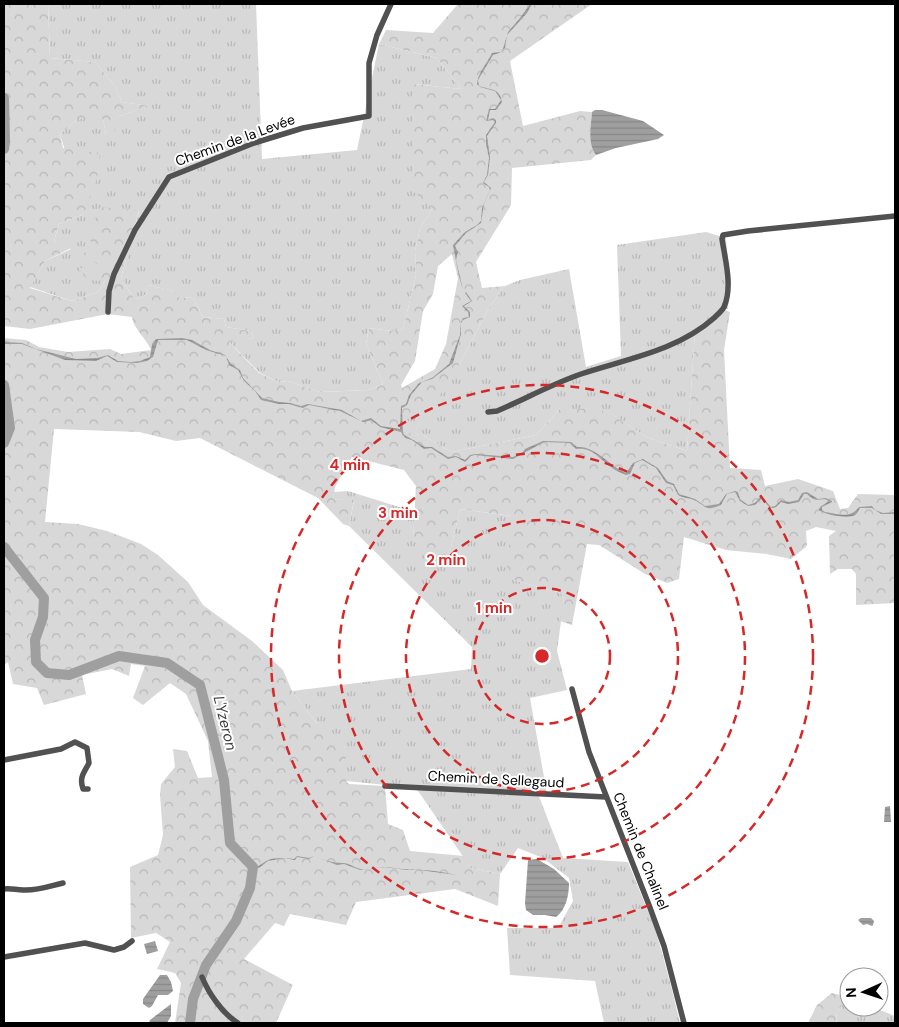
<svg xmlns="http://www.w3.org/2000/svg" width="899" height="1027" viewBox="0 0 899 1027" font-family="'DM Sans',sans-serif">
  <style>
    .grass { fill: url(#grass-tufts) }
    .forest { fill: url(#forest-crowns); fill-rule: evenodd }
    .water { fill: url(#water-rules) }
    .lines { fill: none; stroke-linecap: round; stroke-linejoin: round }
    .river { stroke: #9f9f9f; stroke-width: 10 }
    .street { stroke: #515151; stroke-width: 5.5 }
    .ring { fill: none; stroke: #d62828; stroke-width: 2.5; stroke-dasharray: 9 6 }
    .labels { text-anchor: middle; stroke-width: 4; stroke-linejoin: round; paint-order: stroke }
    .street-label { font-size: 14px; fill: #000; stroke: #fff }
    .water-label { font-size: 15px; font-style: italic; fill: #404040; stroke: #fff }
    .centre { fill: #d62828; stroke: #fff; stroke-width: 2.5 }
    .ring-label { font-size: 15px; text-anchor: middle; font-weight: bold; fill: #d62828; stroke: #fff; stroke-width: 4; stroke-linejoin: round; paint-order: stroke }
  </style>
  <defs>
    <pattern id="grass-tufts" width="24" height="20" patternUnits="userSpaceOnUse" patternTransform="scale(1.25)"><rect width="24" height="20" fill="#d8d8d8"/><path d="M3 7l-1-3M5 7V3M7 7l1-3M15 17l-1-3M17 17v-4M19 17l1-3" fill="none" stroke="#b8b8b8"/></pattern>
    <pattern id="forest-crowns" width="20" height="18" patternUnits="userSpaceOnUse" patternTransform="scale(1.25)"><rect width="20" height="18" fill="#d8d8d8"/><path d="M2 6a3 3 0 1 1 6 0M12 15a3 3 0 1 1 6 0" fill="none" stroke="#b8b8b8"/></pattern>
    <pattern id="water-rules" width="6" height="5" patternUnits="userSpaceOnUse" patternTransform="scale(1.25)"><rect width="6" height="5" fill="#9f9f9f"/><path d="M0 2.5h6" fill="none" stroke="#878787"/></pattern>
  </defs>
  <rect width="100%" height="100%" fill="#fff"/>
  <!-- grass -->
  <g class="grass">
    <polygon points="48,4 256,4 262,159 357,150 379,44 437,58 461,89 413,84 432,209 420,229 415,251 416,275 403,329 391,331 369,328 366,344 383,384 368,390 320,392 288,381 278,382 260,373 228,341 254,338 251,331 226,327 224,319 203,317 193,298 178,297 173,291 148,285 147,294 135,300 121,278 139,211 93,245 104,269 80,268 105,281 98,292 72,301 30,287 45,261 71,249 54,241 59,224 84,214 60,134 77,119 103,119 106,135 119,116 149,106 122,102 115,86 95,62 50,58"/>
    <polygon points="706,232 726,238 729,273 728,309 723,309 695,332 687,451 646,437 615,416 559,410 536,435 452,452 422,435 401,433 401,421 459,365 490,306 505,286 520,280 569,269 586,367 621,356 617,245"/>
    <polygon points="348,491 415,512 413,538 447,564 460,509 512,516 513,580 561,593 564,599 557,651 567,690 530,698 547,794 538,794 563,858 628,862 656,931 671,986 680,1023 604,1023 595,981 510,975 507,928 558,928 573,901 569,878 543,858 518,848 500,874 471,868 416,788 346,781 346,748 315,721 292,691 471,669 472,647 349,526 354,501 333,499 334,492"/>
    <polygon points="848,997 849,1007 873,1007 895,1016 895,1023 836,1023 837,1012"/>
  </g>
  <!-- forest -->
  <g class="forest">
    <path d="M 4,4 L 48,4 L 50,58 L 95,62 L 115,86 L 122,102 L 150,106 L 119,116 L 114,134 L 106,135 L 103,119 L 77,119 L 60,134 L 63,148 L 100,153 L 97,179 L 84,214 L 59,224 L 54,241 L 71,248 L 45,261 L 30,288 L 72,301 L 98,292 L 105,281 L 87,280 L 79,268 L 103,268 L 83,254 L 93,245 L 88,237 L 100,207 L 139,210 L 121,278 L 135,300 L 147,294 L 148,285 L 174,291 L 178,297 L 193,298 L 203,317 L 224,319 L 226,327 L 251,331 L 254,338 L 229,342 L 259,373 L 278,382 L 288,381 L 320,392 L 368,390 L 383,384 L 366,344 L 369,328 L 391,331 L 403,329 L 416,275 L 415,251 L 420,229 L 432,209 L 412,190 L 413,84 L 461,89 L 437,58 L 379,44 L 386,30 L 433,33 L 458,4 L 592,4 L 510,61 L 523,126 L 580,111 L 592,112 C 591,126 587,143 596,155 L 591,160 L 512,168 L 511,205 L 476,262 L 482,288 L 505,286 L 490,306 L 459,365 L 430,411 L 402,421 L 401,432 L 422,435 L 452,452 L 536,435 L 559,410 L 594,408 L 615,416 L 646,437 L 687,451 L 695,332 L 723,309 L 730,312 L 724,350 L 730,468 L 761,470 L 765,486 L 798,479 L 833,491 L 840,509 L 848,508 L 858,494 L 895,495 L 895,603 L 856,605 L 856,574 L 852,569 L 838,569 L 830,574 L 829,536 L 836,531 L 816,527 L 806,531 L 807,546 L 791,559 L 767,554 L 726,550 L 684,537 L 679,579 L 667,583 L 645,574 L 599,545 L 587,544 L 572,625 L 560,621 L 564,599 L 561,593 L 513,580 L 506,575 L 512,516 L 460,509 L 447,564 L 427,558 L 424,548 L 413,538 L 416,486 L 404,470 L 352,457 L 335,487 L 333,499 L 354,500 L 349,526 L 343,524 L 318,498 L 200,438 L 176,441 L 139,432 L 54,429 L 45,522 L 78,524 L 107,531 L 141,544 L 158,555 L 188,582 L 203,605 L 252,641 L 283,670 L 292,691 L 315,721 L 338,739 L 346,748 L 346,781 L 349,784 L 385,786 L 388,824 L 403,830 L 410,851 L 464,856 L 471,868 L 500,874 L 498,906 L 455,889 L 356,902 L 346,925 L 290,914 L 284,926 L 275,923 L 244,959 L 293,985 L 276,1023 L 175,1023 L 181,983 L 175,973 L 157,969 L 170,942 L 156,933 L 131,938 L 130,867 L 158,855 L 163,835 L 160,795 L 161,784 L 175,767 L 173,749 L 187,751 L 198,778 L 212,777 L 208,741 L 186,694 L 170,683 L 143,705 L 133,698 L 145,666 L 131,664 L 129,676 L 112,669 L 82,675 L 86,694 L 44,705 L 37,688 L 13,684 L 8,662 L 4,665 L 4,338 L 26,340 L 39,347 L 68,352 L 110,349 L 121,354 L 151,350 C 146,338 133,328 132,317 L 108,314 L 30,329 L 4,326 ZM 452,254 L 458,278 L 446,344 L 435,369 L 402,388 L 401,385 L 415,361 L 423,311 L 433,294 L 438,266 Z"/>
    <polygon points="832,993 848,997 837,1012 836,1023 808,1023 817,1005"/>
  </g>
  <!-- water -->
  <g class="water">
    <path d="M 530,4 L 532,4 L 527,13 L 507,35 L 505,48 L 499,53 L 493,55 L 478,80 L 479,86 C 491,90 500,88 502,102 L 496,110 L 490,110 L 488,120 L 493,118 L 496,120 L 496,123 L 487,136 L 490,157 L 488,175 L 484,182 L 491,188 L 484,204 L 481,223 L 466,233 L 455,246 L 458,252 L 456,260 L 463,290 C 458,275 456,260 453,245 L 465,232 L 477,225 L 481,221 L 482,208 L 490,190 L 489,187 L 483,183 L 487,175 L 489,158 L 486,144 L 486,135 L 495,122 L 493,120 L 486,121 L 489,109 L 495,109 L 501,100 L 495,91 L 480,87 L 477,84 C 478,72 487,64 492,53 L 500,52 L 503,49 L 508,32 L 520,18 Z"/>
    <path d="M 595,110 L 602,110 L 643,121 L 664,135 L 658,139 L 616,148 L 596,155 C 587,143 591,126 592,112 Z"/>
    <path d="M 466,292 L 472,301 L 464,306 L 470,312 L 470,317 L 463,320 L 461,323 L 461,334 L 453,363 L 432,379 L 422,382 L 411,395 L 407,405 L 402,408 L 403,434 L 425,447 L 432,447 L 448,457 L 456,456 L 465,460 L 470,455 L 476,454 L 513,457 L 523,452 L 525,449 L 543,441 L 571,442 L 577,447 C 596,446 608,465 626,473 L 633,463 L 643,459 L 658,468 L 667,481 L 674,484 L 679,494 L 695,499 L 705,506 L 719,504 L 726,494 L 735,491 L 738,492 L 740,499 L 748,505 L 755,503 L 760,497 L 762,497 L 771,507 L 775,506 L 781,500 L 789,502 L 798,500 L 802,493 L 807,492 L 818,499 L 826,498 L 832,501 L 832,502 L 822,507 L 822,510 L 825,512 C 839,514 850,519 859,507 L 872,506 L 875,510 L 883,513 L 895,512 L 895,514 L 881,514 L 872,508 L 860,508 C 859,510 857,514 855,515 C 849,519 825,515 819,510 L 820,507 L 829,501 C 820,496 818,505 807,494 L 804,494 L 799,502 L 788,504 L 781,502 C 777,506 775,510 769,507 L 762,498 L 755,505 L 748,506 L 740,501 L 735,492 L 727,494 L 721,505 C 704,512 707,506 694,500 C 689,498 683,498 678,495 L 673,485 L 666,483 L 656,468 L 642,460 L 635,463 L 630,474 L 626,475 C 621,473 616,471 611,467 C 599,459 593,447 576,449 L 570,443 L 544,442 L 513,459 L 475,455 L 471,456 L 465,462 L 456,457 L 448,459 L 431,448 L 424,449 L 412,440 L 405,438 L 401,432 L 380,427 L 371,420 L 363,422 L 340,411 L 309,405 L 303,408 L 299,407 L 289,404 L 279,404 L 261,400 L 255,391 L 244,381 L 238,370 L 229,365 L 226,356 L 206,350 L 187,340 L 158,340 L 153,357 L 147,361 L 137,363 L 117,362 L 107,356 L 96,361 L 65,360 L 22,344 L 4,344 L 4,342 L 22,343 L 36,349 L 76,359 L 97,358 L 108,355 L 118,361 L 131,362 L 140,361 L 150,357 L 152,345 L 156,339 L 182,338 L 192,340 L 210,350 L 225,355 L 231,364 L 240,370 L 243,378 L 262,398 L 279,402 L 290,403 L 301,406 L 308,404 L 342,410 L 361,421 L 371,418 L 381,426 L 400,429 L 401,406 L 406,404 L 409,395 L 419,383 L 432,378 L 449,364 L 460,335 L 461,322 L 463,318 L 469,317 L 468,312 L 462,306 L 471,301 L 465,293 Z"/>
    <polygon points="890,806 891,822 884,822 885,807"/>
    <path d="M 297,856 L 309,858 L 314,856 C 324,860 332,863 343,863 C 349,863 355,868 361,869 C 369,870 377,867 384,867 C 391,867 397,869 404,869 C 421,869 440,871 457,875 L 412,869 L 407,870 L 383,867 L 360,870 L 344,864 L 337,865 L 314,856 L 309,859 L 297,857 L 295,860 L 284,858 L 268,861 L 259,868 L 252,868 C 258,867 260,865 266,861 C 275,857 285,858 294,859 Z"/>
    <path d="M 537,859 L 554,869 L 569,883 C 569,895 566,910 556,917 L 545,915 L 533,915 L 526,910 L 525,903 L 528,860 Z"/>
    <polygon points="861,918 871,918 874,921 873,925 872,926 867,924 863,925 858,920"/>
    <polygon points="155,941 158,951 147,954 144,944"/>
    <polygon points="160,975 167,975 171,982 173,991 168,995 158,995 152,1006 149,1008 143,1004 143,999"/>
    <polygon points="171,1004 171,1016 167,1023 149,1023 150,1020"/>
  </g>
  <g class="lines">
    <!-- river -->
    <g class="river">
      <polyline points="4,98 5,142 4,149"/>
      <polyline points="4,385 10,428 4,443"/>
      <polyline points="4,547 44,598 43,617 35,640 36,662 47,673 69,675 119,656 167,663 200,685 224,780 230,843 253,867 250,888 236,921 206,965 193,999 190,1023"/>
    </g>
    <!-- street -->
    <g class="street">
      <polyline points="108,312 109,291 114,274 135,230 169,177 254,143 303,128 369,116 369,63 377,35 391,4"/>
      <path d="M 488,412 L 497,411 C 525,399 552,384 581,374 C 626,359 677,351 714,318 C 718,314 722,311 724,307 C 733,287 725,259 722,239 L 723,235 L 748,231 L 895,216"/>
      <polyline points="572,689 589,752 649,905 664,946 684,1023"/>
      <path d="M 4,760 L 61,749 L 75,742 L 87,748 L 89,763 C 84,773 79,777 83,789 L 88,789"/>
      <polyline points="385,786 606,797"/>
      <path d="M 4,889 C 11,888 16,890 23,890 C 37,891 50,886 63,883"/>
      <polyline points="4,957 85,943 114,950 124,947 132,941"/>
      <path d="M 202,977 C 209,994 223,1014 238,1023"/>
    </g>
  </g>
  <!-- distance rings -->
  <g class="ring">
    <circle cx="542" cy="656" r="68"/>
    <circle cx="542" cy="656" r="136"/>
    <circle cx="542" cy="656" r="203"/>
    <circle cx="542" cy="656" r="271"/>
  </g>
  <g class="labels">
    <!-- street labels -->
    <g class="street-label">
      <text transform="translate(235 140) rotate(-20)" y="5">Chemin de la Levée</text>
      <text transform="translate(496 779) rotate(3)" y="5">Chemin de Sellegaud</text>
      <text transform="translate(641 851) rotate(68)" y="5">Chemin de Chalinel</text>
    </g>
    <!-- water labels -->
    <g class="water-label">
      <text transform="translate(225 723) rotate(76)" y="5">L'Yzeron</text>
    </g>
  </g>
  <circle cx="542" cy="656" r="8" class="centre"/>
  <g class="ring-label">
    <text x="350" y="470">4 min</text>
    <text x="398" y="518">3 min</text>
    <text x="446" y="565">2 min</text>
    <text x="494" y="613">1 min</text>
  </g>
  <!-- border -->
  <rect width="899" height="1027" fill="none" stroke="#000000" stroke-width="10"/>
  <!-- north arrow -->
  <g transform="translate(864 992) rotate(267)"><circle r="24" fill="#ffffff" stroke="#999999"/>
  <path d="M0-4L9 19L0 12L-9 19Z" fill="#000000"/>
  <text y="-8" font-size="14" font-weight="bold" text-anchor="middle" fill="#000000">N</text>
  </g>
</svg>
